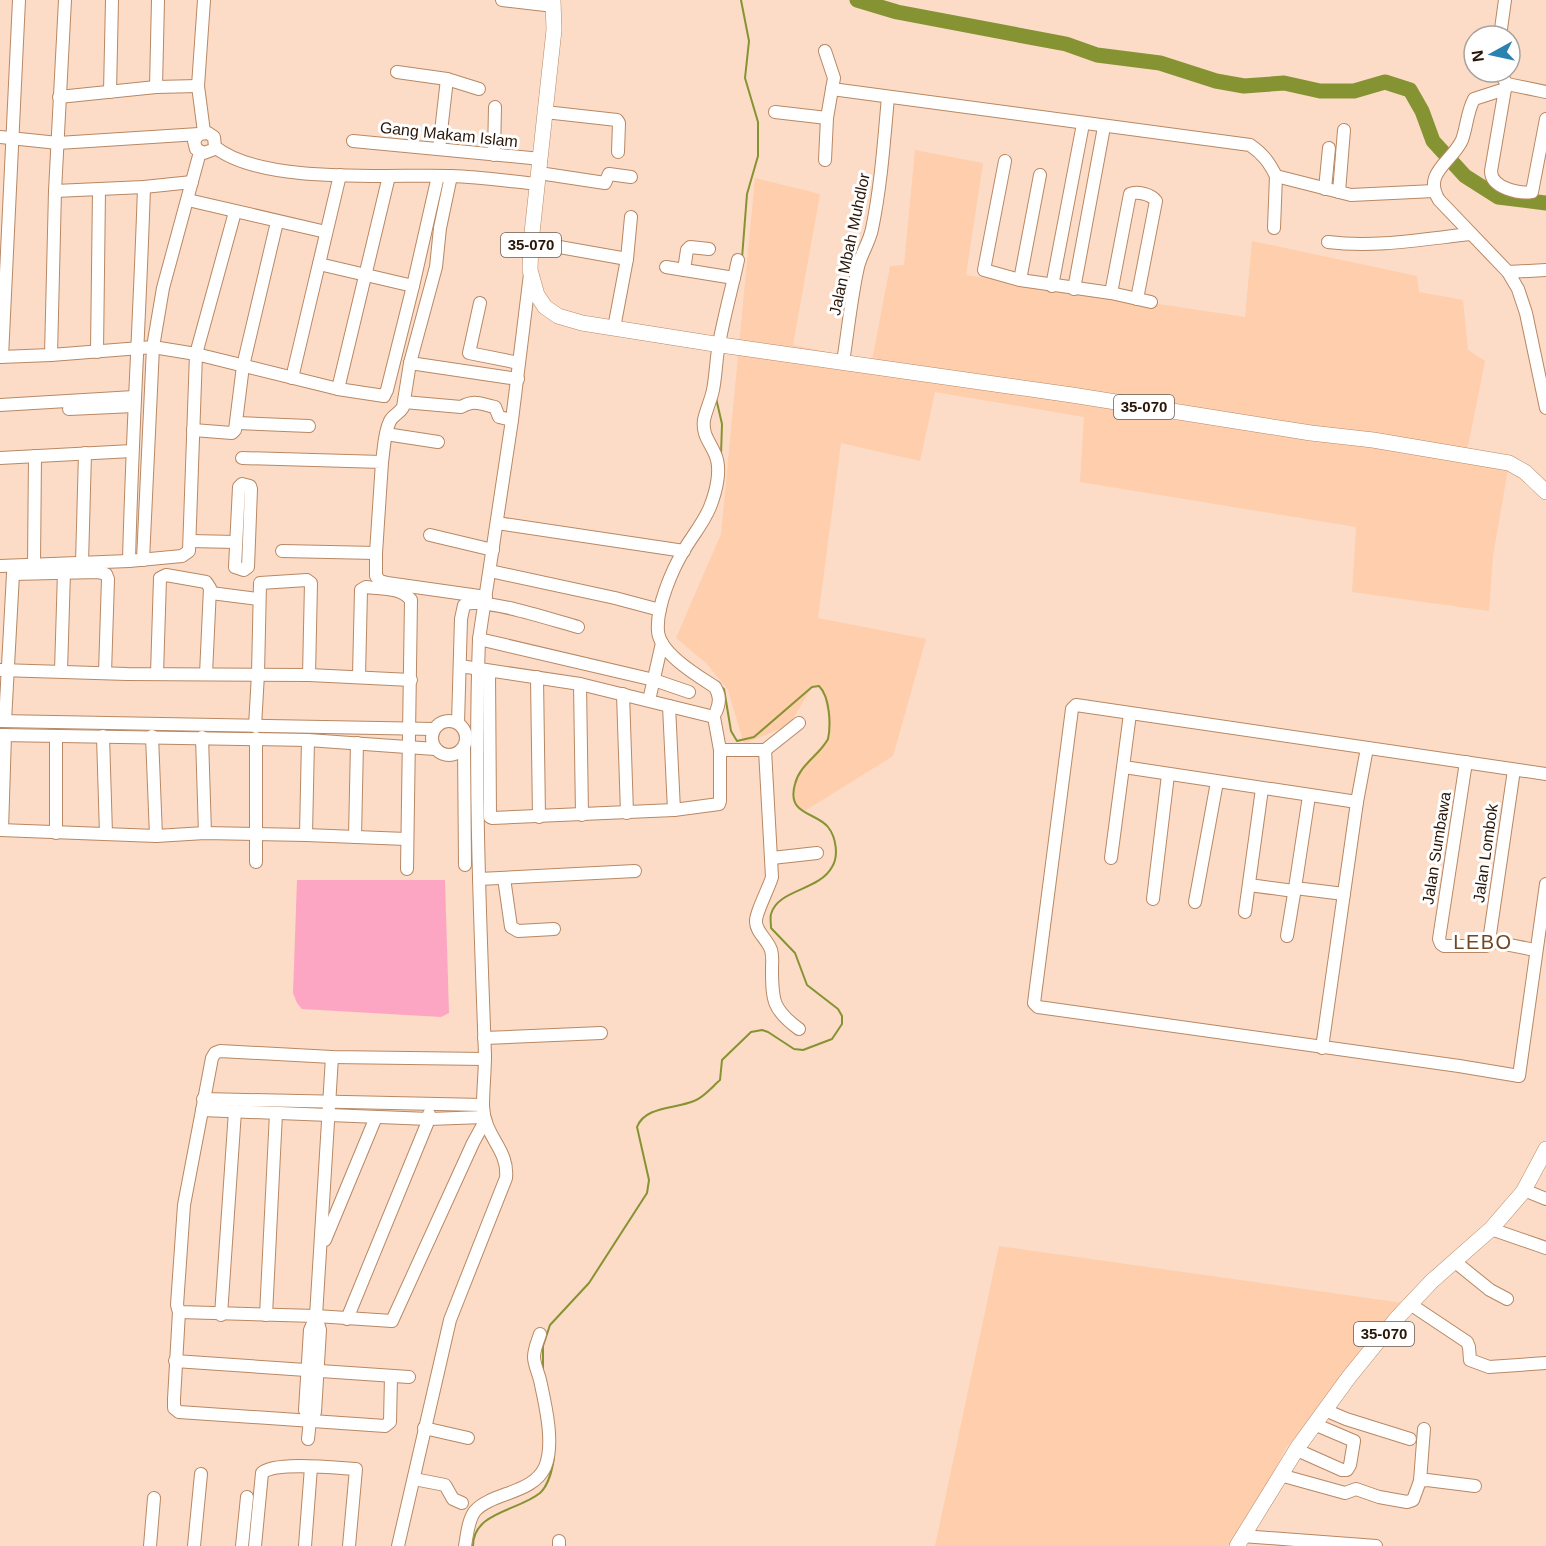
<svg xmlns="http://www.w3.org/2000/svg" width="1546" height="1546" viewBox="0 0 1546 1546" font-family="Arial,sans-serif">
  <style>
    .built { fill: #fecead }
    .green { fill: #fca6c4 }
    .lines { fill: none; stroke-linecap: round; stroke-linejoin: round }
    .stream { stroke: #859332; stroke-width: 2 }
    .river { stroke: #859332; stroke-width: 15 }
    .minor-casing { stroke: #b88864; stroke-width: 14 }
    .major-casing { stroke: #b88864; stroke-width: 16 }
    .minor { stroke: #fff; stroke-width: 12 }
    .major { stroke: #fff; stroke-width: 15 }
    .labels { text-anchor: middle; stroke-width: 6; stroke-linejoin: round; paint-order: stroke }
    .shield { fill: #fff; stroke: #695c52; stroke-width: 1.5 }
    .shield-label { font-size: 15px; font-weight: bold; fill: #291608 }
    .street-label { font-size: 16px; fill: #291608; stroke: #fff }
    .quarter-label { font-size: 20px; letter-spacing: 1.5px; fill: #724724; stroke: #fff }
  </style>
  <rect width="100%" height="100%" fill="#fcdcc6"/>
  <!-- built -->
  <g class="built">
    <polygon points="915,150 983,163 966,275 1245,317 1252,241 1417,276 1419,292 1463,300 1468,350 1485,361 1466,456 1509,463 1493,556 1489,611 1352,592 1356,527 1080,482 1084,417 935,392 920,461 841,443 818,618 926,639 893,756 803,812 798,807 794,797 794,784 803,766 828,739 828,714 823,690 819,686 812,687 789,725 744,744 728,690 706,663 676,638 721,534 755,178 820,194 793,345 872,361 890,266 904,265"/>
    <polygon points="999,1246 1410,1304 1286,1448 1235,1546 935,1546"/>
  </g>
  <!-- green -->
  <polygon class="green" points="297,880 445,880 449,1013 441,1017 302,1009 297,1003 293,993"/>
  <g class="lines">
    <!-- stream -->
    <g class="stream">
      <polyline points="741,0 749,41 745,78 758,122 758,156 747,194 742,258"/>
      <polyline points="716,398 722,424 721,455"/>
      <path d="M 543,1370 L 543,1346 L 550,1325 L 589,1283 L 647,1193 L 649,1180 L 637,1127 C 645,1106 675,1109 694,1101 C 703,1098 712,1087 720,1080 L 722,1060 L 751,1032 L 762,1030 L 768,1032 L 794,1049 L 803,1050 L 832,1039 L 842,1024 L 842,1016 L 838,1009 L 807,985 L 795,953 L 771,928 C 771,924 770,917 771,914 C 778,889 819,891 832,867 C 839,856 836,837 828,827 C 816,812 786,815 795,784 C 800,764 819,756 828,739 C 831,725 830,697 819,686 L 812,687 L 754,737 L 737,741 L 731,731 L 724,689 L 720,686"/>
      <path d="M 473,1546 C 473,1512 518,1511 540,1493 C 549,1485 552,1470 554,1458"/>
    </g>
    <!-- river -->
    <polyline class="river" points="857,0 897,12 1066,44 1097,55 1160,63 1216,81 1244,86 1284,83 1320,91 1354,91 1385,82 1410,90 1422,111 1433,141 1465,176 1498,197 1546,203"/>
    <!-- minor casing -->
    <g class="minor-casing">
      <g id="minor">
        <polyline points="502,0 554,6"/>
        <polyline points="1500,36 1505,0"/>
        <path d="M 825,51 L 834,78 L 832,89 L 1250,145 C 1263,154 1269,162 1276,176 L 1351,195 L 1434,191"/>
        <polyline points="397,72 447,79 479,89"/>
        <polyline points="1499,72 1507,84 1546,92"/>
        <path d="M 1507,84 L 1505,89 L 1474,99 C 1467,112 1467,126 1462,140 C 1452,162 1422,173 1439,200 L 1508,272 L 1518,289 L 1526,313 L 1546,408"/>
        <polyline points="156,87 158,0"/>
        <path d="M 1505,89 L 1491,171 C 1491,188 1519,194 1532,192 L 1546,119"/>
        <polyline points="110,92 112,0"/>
        <polyline points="59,97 156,87 198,86"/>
        <polyline points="545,112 617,120 619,123 618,152"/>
        <polyline points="775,112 827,118"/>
        <polyline points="204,132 198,86 204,0"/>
        <polyline points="0,137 58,143 199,134"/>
        <polyline points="353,141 541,159"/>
        <path d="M 215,147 L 212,150 L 204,153 L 196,149 L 194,141 L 199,134 L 208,133 L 214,137 L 215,147 C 262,185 390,174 451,176 C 480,177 509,181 538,184"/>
        <polyline points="439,149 447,79"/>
        <polyline points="494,155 495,107"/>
        <polyline points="825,160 827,118 832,89"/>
        <polyline points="1005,161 984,270 1020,280 1111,293 1151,302"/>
        <polyline points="539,173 605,183 609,174 631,177"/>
        <polyline points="1325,189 1329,148"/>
        <polyline points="55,191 144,187 192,182"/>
        <polyline points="1339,192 1344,130"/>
        <polyline points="188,200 326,232"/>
        <polyline points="1274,228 1276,176"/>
        <polyline points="531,242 627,259"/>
        <path d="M 1328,242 C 1376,248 1424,239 1471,234"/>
        <polyline points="319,264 413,286"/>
        <polyline points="666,267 734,278"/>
        <polyline points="684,270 687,250 690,247 709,249"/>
        <polyline points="1508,272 1546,270"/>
        <polyline points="1020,280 1040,175"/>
        <polyline points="1052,286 1083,124"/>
        <polyline points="1074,289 1104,127"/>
        <path d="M 1111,293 L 1130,194 C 1137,191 1151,194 1156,201 L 1137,299"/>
        <polyline points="480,303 469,353 519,363"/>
        <polyline points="614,328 627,259 631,217"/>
        <polyline points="97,352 99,190"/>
        <polyline points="51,355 55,191 65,0"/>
        <polyline points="0,357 51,355 153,347 196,354 338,389 384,396 387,390 413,286 438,176"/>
        <polyline points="2,357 19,0"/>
        <path d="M 843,362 C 848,331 851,298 858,267 C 861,254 869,243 872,229 C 881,186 884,141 888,97"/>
        <polyline points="410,363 518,379"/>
        <polyline points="292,378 340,175"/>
        <polyline points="338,389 389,176"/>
        <path d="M 404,402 L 461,407 C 475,399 480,404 495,407 L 499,417 L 512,420"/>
        <polyline points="0,405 134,397"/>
        <polyline points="69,409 134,406"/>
        <polyline points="237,423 309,426"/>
        <polyline points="193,430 232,433 235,430 243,366 277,222"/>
        <polyline points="386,434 438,442"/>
        <polyline points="0,458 132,451"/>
        <polyline points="242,458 382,462 376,553 376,576 380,581 387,583 486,597"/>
        <path d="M 382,462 C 384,449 384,433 390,421 C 393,415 400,413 403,407 L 410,363 L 436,267 L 440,228 L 451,176"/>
        <polygon points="242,484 250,486 251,489 248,567 244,570 235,567 239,487"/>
        <polyline points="497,523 684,551"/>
        <polyline points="430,535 493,550"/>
        <polyline points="190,541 236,542"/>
        <polyline points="282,551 376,553"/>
        <polyline points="143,560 153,347 163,288 200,152"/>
        <path d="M 129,561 C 132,436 140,312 144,187"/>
        <polyline points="82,563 85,453"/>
        <polyline points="34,564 35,456"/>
        <polyline points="0,566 129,561 182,556 189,551 196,354 235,212"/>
        <polyline points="490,571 615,598 660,610"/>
        <polyline points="13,574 97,572 106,574 108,579 105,673"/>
        <polyline points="211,593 258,599"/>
        <polyline points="479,639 654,680 689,692"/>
        <polyline points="460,666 580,684 714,717 720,750 720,801 719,804 674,810 492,818 490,817 489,671"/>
        <polyline points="0,670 127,674 309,675 411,680"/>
        <polyline points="61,671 64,572"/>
        <polyline points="157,674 160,578 166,575 206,582 210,588 206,674"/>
        <path d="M 359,676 L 361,590 L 366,587 C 382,589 401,587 411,600 L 407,869"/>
        <polyline points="537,677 539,817"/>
        <polyline points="580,684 582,815"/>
        <polyline points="623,694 627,813"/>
        <polyline points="650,696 662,643"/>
        <polyline points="669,706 674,810"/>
        <path d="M 716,712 C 720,702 720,696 715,687 C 698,676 659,653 658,631 C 656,607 672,570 684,550 C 693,535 704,522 710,507 C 716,492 722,469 715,454 C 710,442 702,435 704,420 C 706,410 711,400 713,390 C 716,375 716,359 719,344 C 724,316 732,288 738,260"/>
        <circle cx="449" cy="738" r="17"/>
        <polyline points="0,721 434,729"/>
        <polyline points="5,721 13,574"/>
        <path d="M 458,723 L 461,619 L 464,605 C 482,596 555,621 578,627"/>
        <polyline points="255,726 258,674 260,583 307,580 311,583 309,675"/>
        <polyline points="0,735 308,740 435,749"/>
        <polyline points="103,736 106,834"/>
        <polyline points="152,736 156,836"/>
        <polyline points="56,737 56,833"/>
        <polyline points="202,737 205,833"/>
        <polyline points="464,747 465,865"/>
        <path d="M 720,750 L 765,750 L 772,877 C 769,888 755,914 756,922 C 756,932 768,940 771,950 C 773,956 772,963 772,969 C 772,1001 773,1010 799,1029"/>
        <polyline points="765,750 799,723"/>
        <polyline points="1466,762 1439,939 1441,944 1444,946 1486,946 1489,941"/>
        <polyline points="1124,767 1357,802"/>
        <polyline points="1546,774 1076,705 1072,709 1034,1003 1038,1007 1459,1066 1519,1076 1546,884"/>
        <polyline points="1309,796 1295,888 1344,894"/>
        <polyline points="0,830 156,836 205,833 306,835 406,839"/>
        <polyline points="2,830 5,735"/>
        <polyline points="306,835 308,740"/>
        <polyline points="355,837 357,743"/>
        <polyline points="772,858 817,853"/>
        <polyline points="1111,858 1130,714"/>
        <polyline points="256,862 256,738"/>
        <polyline points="504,878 511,927 518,931 554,929"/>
        <polyline points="479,879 635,871"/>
        <polyline points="1249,885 1294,891"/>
        <polyline points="1153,899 1168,775"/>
        <polyline points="1195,902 1217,782"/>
        <polyline points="1245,912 1262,789"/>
        <polyline points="1287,936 1295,888"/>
        <polyline points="1489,941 1514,770"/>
        <polyline points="1489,941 1535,950"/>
        <polyline points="484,1038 601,1033"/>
        <polyline points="1322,1048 1357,802 1367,748"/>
        <polyline points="485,1059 332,1057 220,1051 215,1053 212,1058 184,1205 177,1305 179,1312 316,1316 392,1321 473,1143 485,1121"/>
        <polyline points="203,1099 483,1105"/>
        <polyline points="202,1110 429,1119 484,1117"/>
        <polyline points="1524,1190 1546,1199"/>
        <polyline points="1491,1229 1546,1248"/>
        <polyline points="325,1240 376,1117"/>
        <polyline points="1454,1261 1490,1290 1507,1299"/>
        <polyline points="1410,1304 1467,1342 1469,1347 1470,1360 1489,1367 1546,1363"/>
        <polyline points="179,1312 174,1399 174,1408 179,1412 385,1426 390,1422 391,1376"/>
        <polyline points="221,1315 235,1111"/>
        <polyline points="266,1315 276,1113"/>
        <polyline points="347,1319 429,1119 429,1114"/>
        <polyline points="175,1361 409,1377"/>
        <polyline points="1325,1410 1346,1419 1410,1439"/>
        <polyline points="310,1420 305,1410 310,1330 316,1316"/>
        <polyline points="424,1428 468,1438"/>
        <polyline points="308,1439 310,1420 315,1412 320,1330 316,1316 332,1057"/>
        <polyline points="1297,1450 1342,1470 1347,1470 1350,1465 1354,1441 1314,1424"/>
        <polyline points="1280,1475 1345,1493 1356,1489 1379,1497 1407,1502 1413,1500 1420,1481 1427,1480 1475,1486"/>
        <polyline points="414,1479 445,1485 453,1499 462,1503"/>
        <polyline points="1420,1481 1424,1429"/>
        <polyline points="1242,1536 1376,1546"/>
        <polyline points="559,1541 559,1546"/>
        <polyline points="150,1546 154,1498"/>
        <polyline points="194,1546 201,1474"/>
        <polyline points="242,1546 247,1497"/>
        <path d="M 255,1546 L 262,1473 C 275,1461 337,1468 356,1469 L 349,1546"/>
        <polyline points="305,1546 311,1467"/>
        <path d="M 398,1546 L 450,1320 L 506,1178 C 509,1149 484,1137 483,1106 C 483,1089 485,1072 485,1055 C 480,917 474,778 479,639 L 512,420 L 530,274"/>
        <path d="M 465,1546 C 467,1535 468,1520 475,1511 C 492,1492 533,1494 545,1467 C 555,1444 545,1403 540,1380 C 538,1372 534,1364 534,1357 C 534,1349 538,1341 540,1334"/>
      </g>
    </g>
    <!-- major casing -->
    <g class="major-casing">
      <g id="major">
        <polyline points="553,0 554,30 531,242 530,270 537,295 545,307 558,316 582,323 721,345 1072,395 1311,433 1373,440 1509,463 1525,472 1546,492"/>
        <polyline points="1237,1546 1298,1447 1349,1377 1397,1318 1432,1281 1491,1229 1523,1192 1546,1149"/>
      </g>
    </g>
    <!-- minor -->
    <use href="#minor" class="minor"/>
    <!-- major -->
    <use href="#major" class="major"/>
  </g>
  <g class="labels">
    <!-- shield labels -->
    <g class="shield">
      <rect x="501" y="233" width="60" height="24" rx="4.5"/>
      <rect x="1114" y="395" width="60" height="24" rx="4.5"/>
      <rect x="1354" y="1322" width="60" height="24" rx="4.5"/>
    </g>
    <g class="shield-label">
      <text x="531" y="250">35-070</text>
      <text x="1144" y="412">35-070</text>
      <text x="1384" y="1339">35-070</text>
    </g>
    <!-- street labels -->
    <g class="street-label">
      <text transform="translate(449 134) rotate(6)" y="6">Gang Makam Islam</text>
      <text transform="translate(849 244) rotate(-78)" y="6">Jalan Mbah Muhdlor</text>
      <text transform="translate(1436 848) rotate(-81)" y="6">Jalan Sumbawa</text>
      <text transform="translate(1485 853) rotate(-82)" y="6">Jalan Lombok</text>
    </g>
    <!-- quarter labels -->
    <g class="quarter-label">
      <text x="1483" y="949">LEBO</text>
    </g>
  </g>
  <!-- north arrow -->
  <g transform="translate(1492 54) rotate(262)"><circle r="28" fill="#ffffff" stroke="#a9a29c" stroke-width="1.5"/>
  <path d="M0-4.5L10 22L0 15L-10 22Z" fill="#2b82b1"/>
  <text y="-9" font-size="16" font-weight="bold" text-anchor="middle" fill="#291608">N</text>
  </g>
</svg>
